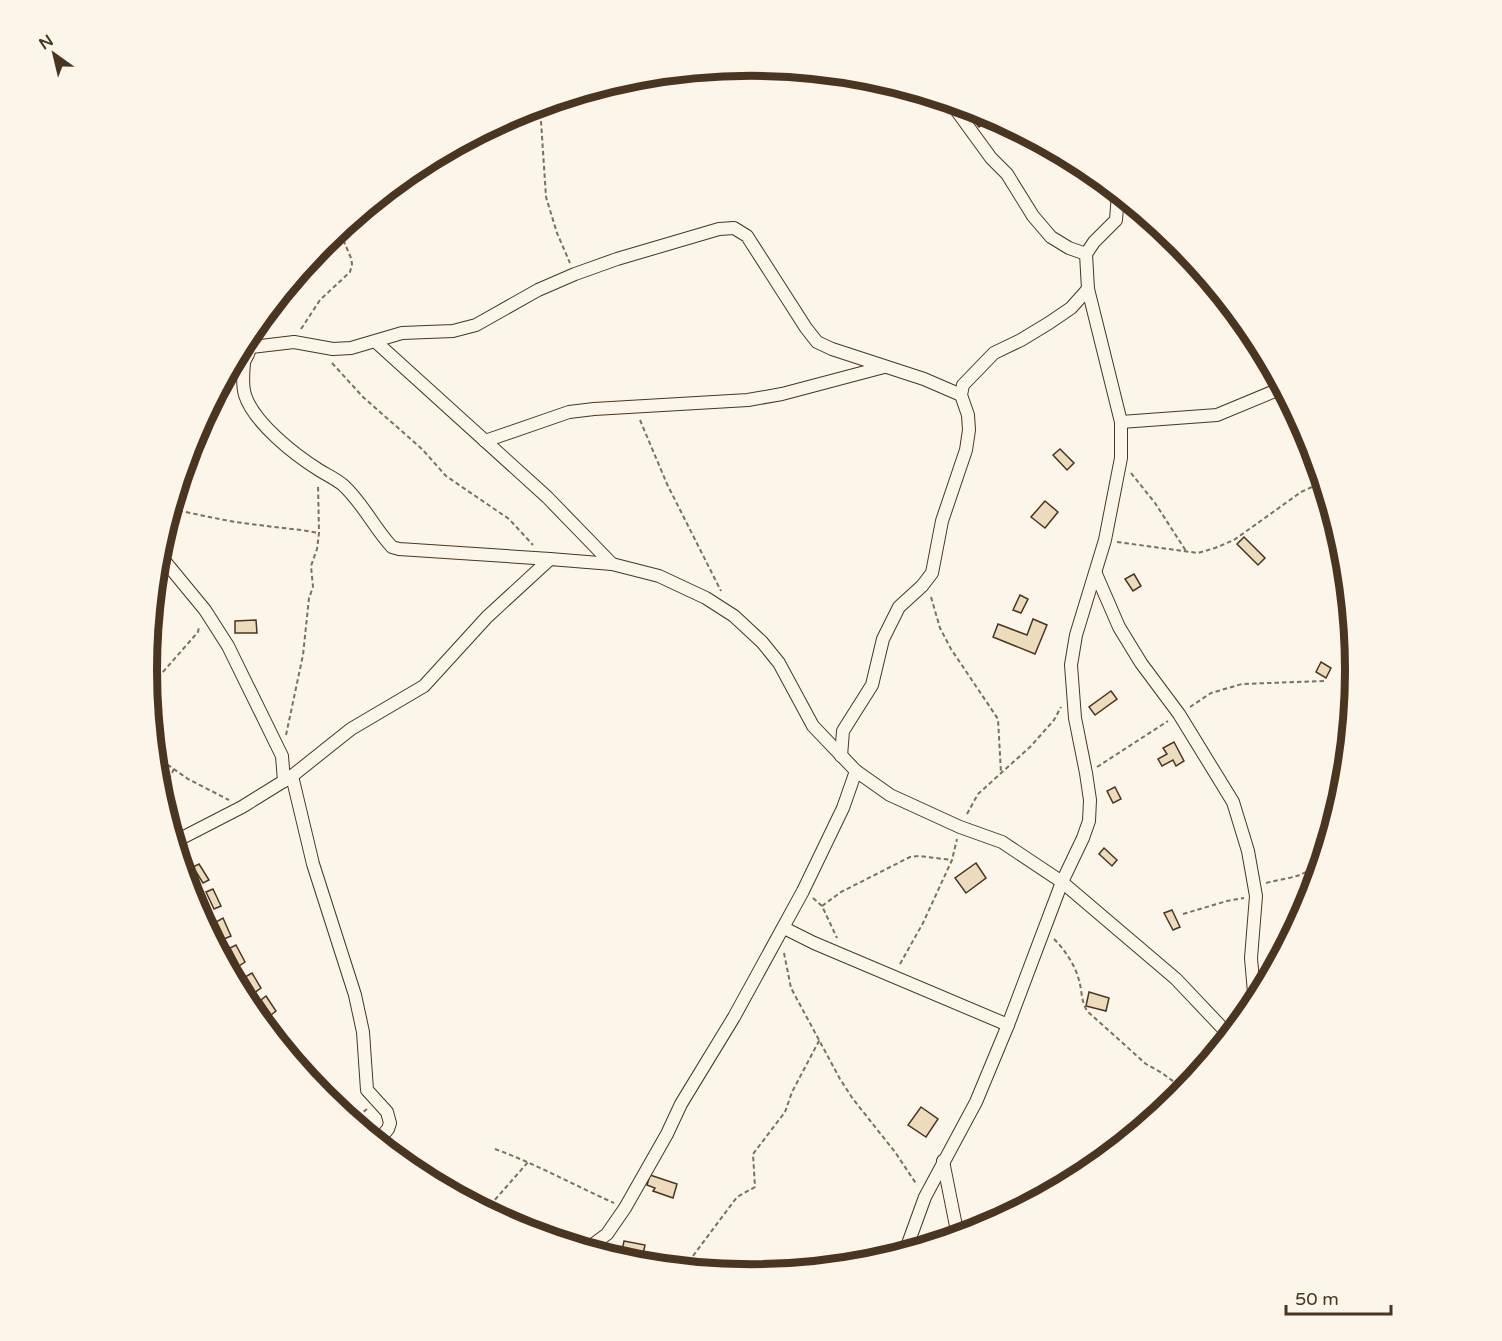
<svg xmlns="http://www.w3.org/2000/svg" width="1502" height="1341" viewBox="0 0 1502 1341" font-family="'Varela Round',sans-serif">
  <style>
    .building { fill: #ecdcbc; stroke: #4a3520; stroke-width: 1.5 }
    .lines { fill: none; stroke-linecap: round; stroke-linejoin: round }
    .minor-casing { stroke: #4a3520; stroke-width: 14 }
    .path { stroke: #7f6f5c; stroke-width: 2; stroke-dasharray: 4.5 3; stroke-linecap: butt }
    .minor { stroke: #fbf6e9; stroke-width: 12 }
    .rim { fill: none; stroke: #4a3520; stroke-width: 8 }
  </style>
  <rect width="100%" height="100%" fill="#fbf6e9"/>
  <!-- building -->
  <g class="building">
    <polygon points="973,109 983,112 992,117 979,127 968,114"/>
    <polygon points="1060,449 1074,463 1067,470 1053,455"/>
    <polygon points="1045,501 1058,512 1045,528 1031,517"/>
    <polygon points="1244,537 1265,558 1258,565 1237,544"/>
    <polygon points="1134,574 1141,586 1133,591 1125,579"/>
    <polygon points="1020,595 1028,599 1021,613 1013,610"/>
    <polygon points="1033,619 1047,625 1035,654 993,637 998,624 1027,635"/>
    <polygon points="256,620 257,633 235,633 235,621"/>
    <polygon points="1321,662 1331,668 1326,678 1316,672"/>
    <polygon points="1111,691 1117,699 1095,715 1089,707"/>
    <polygon points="1174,742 1184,761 1176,766 1173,760 1162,766 1158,759 1167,754 1163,748"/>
    <polygon points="1115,787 1121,799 1113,803 1107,791"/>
    <polygon points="1104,848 1117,860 1112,866 1099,854"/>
    <polygon points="976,863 986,878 966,893 955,878"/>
    <polygon points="199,864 209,880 203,883 193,867"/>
    <polygon points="213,889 221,906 214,909 206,892"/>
    <polygon points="1172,910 1180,927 1173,930 1164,913"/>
    <polygon points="223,918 231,936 224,939 216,922"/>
    <polygon points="236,945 245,962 239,966 230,948"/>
    <polygon points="252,973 261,988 254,993 245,977"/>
    <polygon points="1089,992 1109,998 1106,1011 1086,1006"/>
    <polygon points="266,996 276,1011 271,1015 261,1000"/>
    <polygon points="921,1107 938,1119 926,1137 908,1125"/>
    <polygon points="650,1175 677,1184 673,1198 653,1191 655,1188 647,1185"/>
    <polygon points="624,1241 645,1245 641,1264 620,1260"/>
  </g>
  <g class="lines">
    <!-- minor casing -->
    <g class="minor-casing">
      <g id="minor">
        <polyline points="951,103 991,158 1007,174 1033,216 1051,237 1069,248 1086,254"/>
        <polyline points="1108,185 1117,200"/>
        <polyline points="376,342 547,497 612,564"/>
        <polyline points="252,347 294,342 333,349 351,348 402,333 453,331 476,325 538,290 575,274 617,259 719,229 734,228 747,236 806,328 817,342 832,349 924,379 961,395"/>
        <path d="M 244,363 C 243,373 242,385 245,395 C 254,423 295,455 319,470 C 327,475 336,479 343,485 C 363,503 374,528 392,547 L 399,549 L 550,559"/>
        <path d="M 224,380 C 244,365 252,356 252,330"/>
        <polyline points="1121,422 1217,415 1282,388"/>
        <polyline points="485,441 569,412 594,409 748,400 782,394 884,367"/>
        <polyline points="158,553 205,610 228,646 282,756 284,781"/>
        <polyline points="1096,574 1119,627 1141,663 1179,714 1233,802 1248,851 1256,896 1251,958 1255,1004"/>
        <polyline points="841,756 843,731 872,685 883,639 899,607 922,586 932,573 942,521 966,450 969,430 968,415 961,395 963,385 994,353 1021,340 1049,323 1071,308 1088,289"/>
        <polyline points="292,776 313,864 355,995 363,1032 367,1090 387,1112 390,1123 388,1129 377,1142"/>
        <polyline points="174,842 242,807 292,776 351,729 424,686 487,617 550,559 612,564 659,576 706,598 734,616 762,642 779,663 813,726 856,771 890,795 960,827 1002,842 1062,882 1176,979 1230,1036"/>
        <polyline points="784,928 814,943 1008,1025"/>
        <polyline points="943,1161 958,1236"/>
        <polyline points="587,1249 607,1234 625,1208 667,1134 681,1104 734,1017 803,891 843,808 856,771"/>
        <polyline points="905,1252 925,1197 976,1102 1008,1025 1062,882 1083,838 1089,821 1090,800 1086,773 1075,718 1071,665 1076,635 1105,540 1121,458 1121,422 1088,289 1086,254 1094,242 1116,220 1118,194"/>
      </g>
    </g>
    <!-- path -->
    <g class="path">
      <polyline points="540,106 546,197 557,233 570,263"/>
      <polyline points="301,329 320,300 350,272 352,264 351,258 339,230"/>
      <polyline points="332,363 363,397 422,449 446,476 509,519 533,545"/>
      <polyline points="640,420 667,484 721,591"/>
      <polyline points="1131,473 1155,503 1186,551"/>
      <path d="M 171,509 C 201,515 229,522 259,525 C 279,528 299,529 319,533"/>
      <polyline points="1117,542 1198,553 1215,548 1234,540 1301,492 1323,482"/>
      <polyline points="931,597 940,628 951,649 998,719 1001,773"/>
      <polyline points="148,689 198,632 199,627"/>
      <polyline points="1190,707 1211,693 1242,684 1324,681"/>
      <polyline points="151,719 156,728 153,738"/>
      <polyline points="286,735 303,655 309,598 313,587 311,566 317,549 319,533 318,484"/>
      <polyline points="155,756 188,779 229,800"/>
      <polyline points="1097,767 1168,721"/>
      <polyline points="159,790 164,788 174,769"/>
      <polyline points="967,814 978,794 1031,746 1054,720 1061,707"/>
      <path d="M 1266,883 C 1293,876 1308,879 1324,853"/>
      <polyline points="813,898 822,906 837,938"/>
      <polyline points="822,906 841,892 910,857 919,856 952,860"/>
      <polyline points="1183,914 1227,901 1244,898"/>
      <path d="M 1054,939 C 1065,950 1075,965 1079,980 C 1082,990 1081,1003 1088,1012 L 1146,1064 L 1162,1073 L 1185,1090"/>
      <polyline points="784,953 791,988 840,1079 853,1099 895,1152 917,1185"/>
      <polyline points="900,964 923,923 952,860 957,839"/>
      <polyline points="352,1121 367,1109"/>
      <path d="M 495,1149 C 536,1164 574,1185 614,1203"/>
      <polyline points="485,1211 529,1161"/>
      <polyline points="684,1268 737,1197 755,1187 753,1154 785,1112 792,1092 820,1039"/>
    </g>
    <!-- minor -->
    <use href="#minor" class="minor"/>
  </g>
  <!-- crop -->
  <path d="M0 0H1502V1341H0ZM157 670a594 594 0 1 1 1188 0a594 594 0 1 1-1188 0Z" fill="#fbf6e9" fill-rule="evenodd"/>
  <path class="rim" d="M157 670a594 594 0 1 1 1188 0a594 594 0 1 1-1188 0Z"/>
  <!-- north arrow -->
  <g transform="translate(54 54) rotate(326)" stroke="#fbf6e9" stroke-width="4.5" paint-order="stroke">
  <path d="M0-4.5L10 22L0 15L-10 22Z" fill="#4a3520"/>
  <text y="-9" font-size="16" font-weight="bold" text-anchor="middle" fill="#4a3520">N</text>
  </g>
  <!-- scale -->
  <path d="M1286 1305v9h105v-9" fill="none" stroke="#4a3520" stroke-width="3"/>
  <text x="1295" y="1305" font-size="18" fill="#4a3520" stroke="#fbf6e9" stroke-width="4.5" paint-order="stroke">50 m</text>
</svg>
